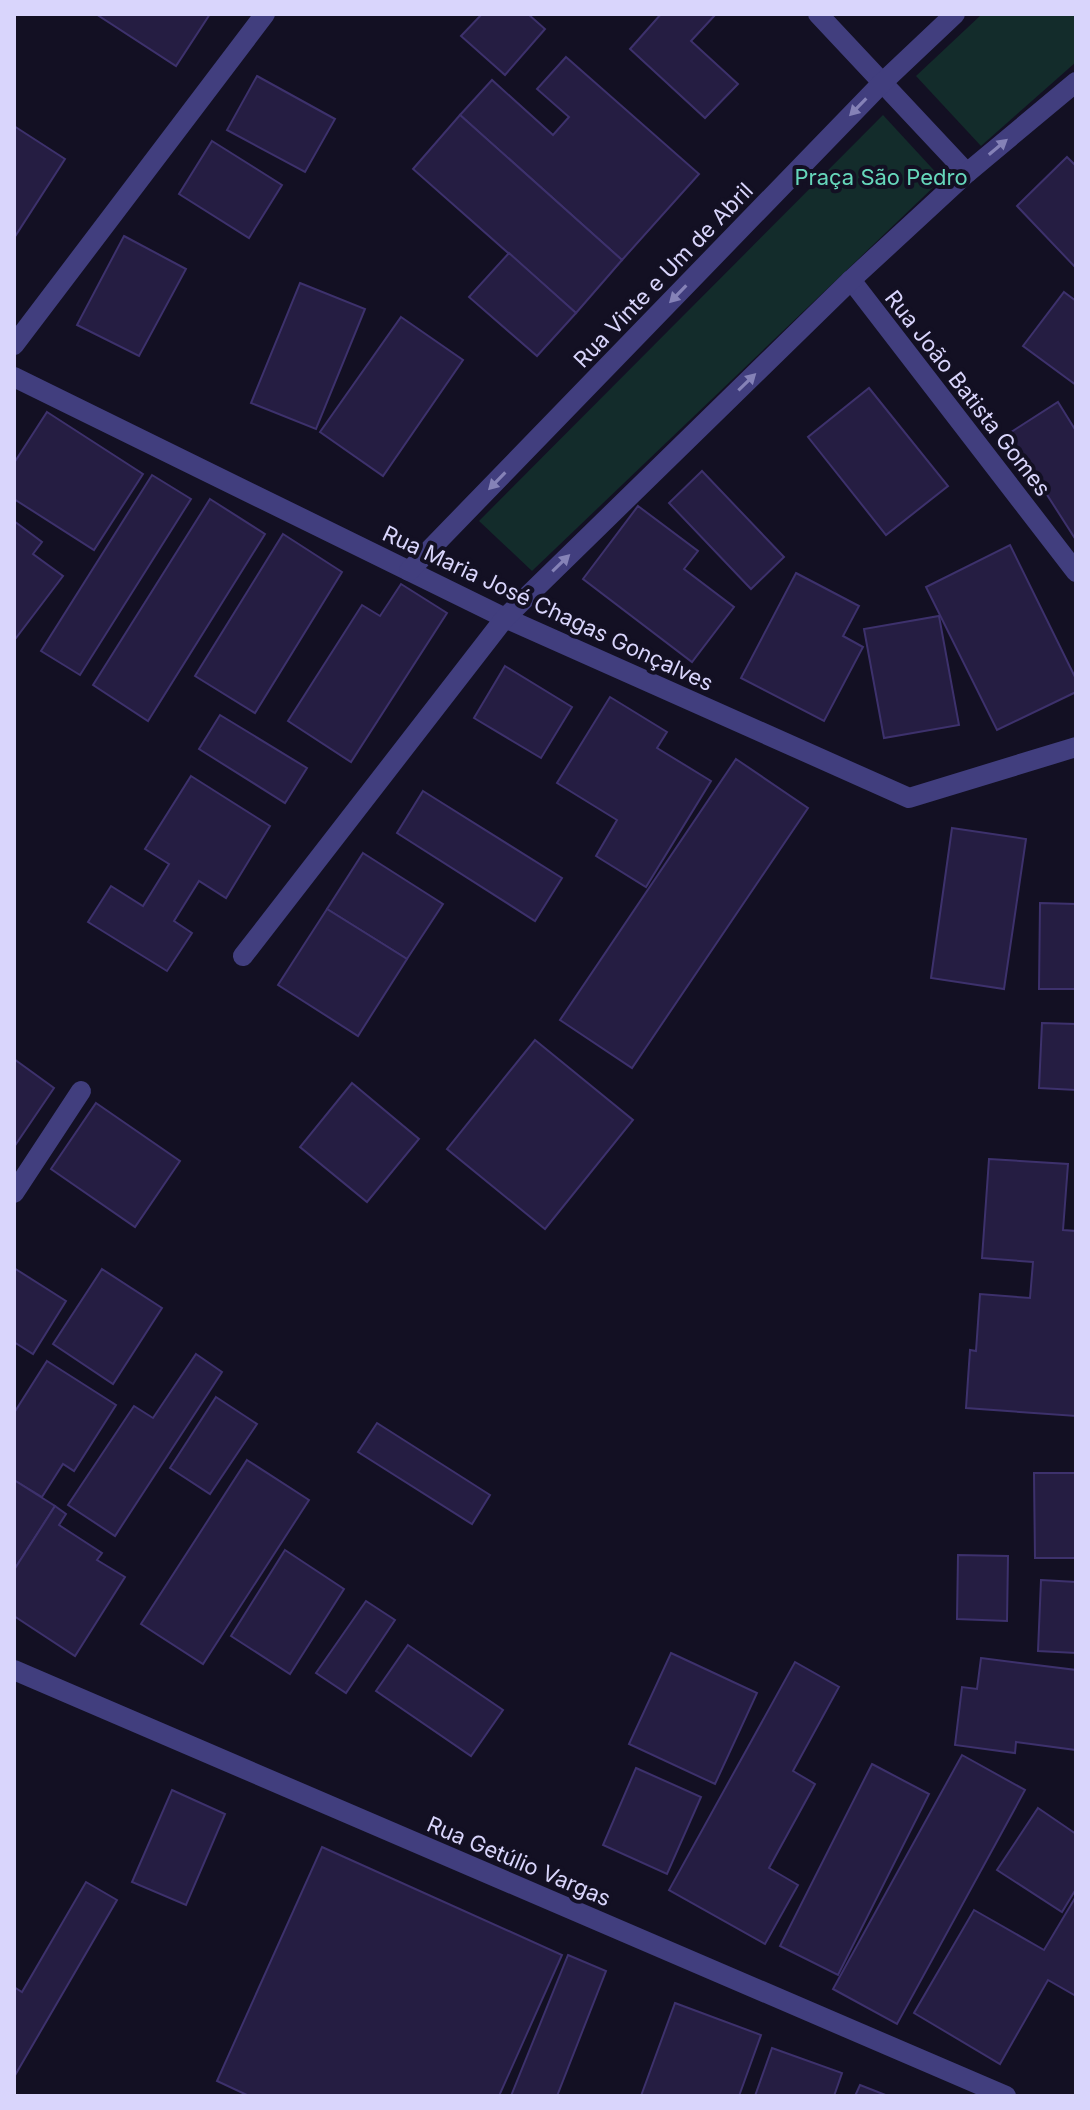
<svg xmlns="http://www.w3.org/2000/svg" width="1090" height="2110" viewBox="0 0 1090 2110" font-family="Inter,sans-serif">
  <style>
    .green { fill: #132c2b }
    .building { fill: #251d42; stroke: #3d316c; stroke-width: 2 }
    .lines { fill: none; stroke-linecap: round; stroke-linejoin: round }
    .service { stroke: #413e7e; stroke-width: 20 }
    .minor { stroke: #413e7e; stroke-width: 20 }
    .oneway { fill: #8582b7 }
    .labels { text-anchor: middle; stroke-width: 8; stroke-linejoin: round; paint-order: stroke }
    .park-label { font-size: 22px; fill: #66d7bb; stroke: #131023 }
    .street-label { font-size: 22px; fill: #d9d5fc; stroke: #131023 }
  </style>
  <rect width="100%" height="100%" fill="#131023"/>
  <!-- green -->
  <g class="green">
    <polygon points="982,14 1076,14 1076,62 981,146 916,76"/>
    <polygon points="883,115 942,179 532,571 479,521"/>
  </g>
  <!-- building -->
  <g class="building">
    <polygon points="96,14 210,14 176,66"/>
    <polygon points="482,14 528,14 545,29 505,75 461,36"/>
    <polygon points="661,14 716,14 691,41 738,84 705,118 630,49"/>
    <polygon points="566,57 699,174 622,260 460,115 492,80 553,135 569,117 537,89"/>
    <polygon points="257,76 335,119 305,172 227,130"/>
    <polygon points="460,115 622,260 576,313 413,169"/>
    <polygon points="14,126 65,159 14,238"/>
    <polygon points="212,141 282,185 249,238 179,194"/>
    <polygon points="1067,157 1076,166 1076,268 1017,206"/>
    <polygon points="124,236 186,269 139,356 77,325"/>
    <polygon points="509,253 576,313 537,356 469,297"/>
    <polygon points="300,283 365,309 316,429 251,403"/>
    <polygon points="1064,292 1076,301 1076,385 1023,346"/>
    <polygon points="401,317 463,360 383,476 320,432"/>
    <polygon points="869,388 948,486 886,535 808,437"/>
    <polygon points="1058,402 1076,431 1076,540 1008,434"/>
    <polygon points="47,412 143,474 94,550 14,499 14,463"/>
    <polygon points="702,471 784,557 751,589 669,503"/>
    <polygon points="152,475 191,499 80,675 41,651"/>
    <polygon points="210,499 265,534 148,721 93,685"/>
    <polygon points="638,506 698,551 684,569 734,607 692,662 583,579"/>
    <polygon points="14,521 42,542 33,554 63,576 16,638 14,637"/>
    <polygon points="283,534 342,572 255,713 195,676"/>
    <polygon points="1010,545 1076,679 1076,692 997,730 926,587"/>
    <polygon points="796,573 859,606 843,636 863,647 824,721 741,678"/>
    <polygon points="401,584 447,613 351,762 288,721 362,605 380,616"/>
    <polygon points="939,616 959,725 884,738 864,629"/>
    <polygon points="505,666 572,707 541,758 474,718"/>
    <polygon points="610,697 667,732 657,748 711,781 646,887 596,856 617,820 557,783"/>
    <polygon points="220,715 307,768 285,803 199,749"/>
    <polygon points="736,759 808,808 632,1068 560,1020"/>
    <polygon points="191,776 270,826 226,898 199,881 174,921 192,933 167,971 88,922 111,886 143,906 169,864 145,849"/>
    <polygon points="423,791 562,878 535,921 397,833"/>
    <polygon points="952,828 1026,839 1004,989 931,978"/>
    <polygon points="363,853 443,904 407,959 327,909"/>
    <polygon points="1040,903 1076,904 1076,989 1039,989"/>
    <polygon points="327,909 407,959 358,1036 278,985"/>
    <polygon points="1042,1023 1076,1024 1076,1090 1039,1088"/>
    <polygon points="535,1040 633,1120 545,1229 447,1149"/>
    <polygon points="14,1059 54,1088 14,1147"/>
    <polygon points="352,1083 419,1139 367,1202 300,1147"/>
    <polygon points="96,1103 180,1161 135,1227 51,1169"/>
    <polygon points="989,1159 1068,1164 1063,1230 1076,1231 1076,1416 966,1408 970,1350 976,1351 980,1294 1030,1298 1033,1262 982,1258"/>
    <polygon points="14,1268 66,1301 33,1354 14,1342"/>
    <polygon points="102,1269 162,1308 113,1384 53,1344"/>
    <polygon points="196,1354 222,1372 115,1536 68,1505 134,1406 153,1418"/>
    <polygon points="47,1361 116,1405 74,1471 63,1464 42,1497 14,1480 14,1413"/>
    <polygon points="216,1397 257,1424 210,1494 170,1468"/>
    <polygon points="377,1423 490,1495 472,1524 358,1452"/>
    <polygon points="247,1460 309,1500 203,1664 141,1624"/>
    <polygon points="1034,1473 1076,1473 1076,1558 1035,1558"/>
    <polygon points="14,1480 55,1506 14,1570"/>
    <polygon points="55,1506 66,1514 59,1525 102,1553 97,1560 125,1577 75,1656 14,1616 14,1570"/>
    <polygon points="285,1550 344,1589 290,1674 231,1636"/>
    <polygon points="958,1555 1008,1556 1007,1621 957,1619"/>
    <polygon points="1041,1580 1076,1582 1076,1653 1038,1651"/>
    <polygon points="366,1601 395,1620 346,1693 316,1673"/>
    <polygon points="408,1645 503,1710 471,1756 376,1691"/>
    <polygon points="671,1653 757,1693 715,1784 629,1744"/>
    <polygon points="981,1658 1076,1670 1076,1750 1016,1742 1015,1753 955,1745 962,1687 977,1689"/>
    <polygon points="795,1662 839,1687 793,1771 815,1784 769,1868 798,1885 765,1944 669,1890"/>
    <polygon points="962,1755 1025,1790 897,2024 833,1989"/>
    <polygon points="872,1764 929,1794 838,1975 780,1946"/>
    <polygon points="636,1768 701,1797 667,1874 603,1845"/>
    <polygon points="172,1790 225,1814 186,1905 132,1882"/>
    <polygon points="1038,1808 1076,1834 1076,1889 1062,1912 997,1870"/>
    <polygon points="322,1847 562,1955 499,2096 249,2096 217,2081"/>
    <polygon points="86,1882 117,1900 14,2077 14,1987 22,1992"/>
    <polygon points="1075,1898 1076,1996 1048,1980 1000,2064 914,2013 974,1910 1044,1950"/>
    <polygon points="568,1955 606,1971 557,2096 511,2096"/>
    <polygon points="675,2003 761,2035 739,2096 641,2096"/>
    <polygon points="772,2048 842,2073 834,2096 755,2096"/>
    <polygon points="860,2085 888,2096 855,2096"/>
  </g>
  <g class="lines">
    <!-- service -->
    <polyline class="service" points="14,1193 81,1091"/>
    <!-- minor -->
    <g class="minor">
      <polyline points="818,14 967,173"/>
      <polyline points="851,280 1076,572"/>
      <polyline points="14,345 265,14"/>
      <polyline points="14,377 505,618 909,798 1076,747"/>
      <polyline points="409,571 882,83 955,14"/>
      <polyline points="243,956 505,618 851,280 967,173 1076,82"/>
      <polyline points="14,1670 1006,2096"/>
    </g>
  </g>
  <!-- one-way arrows -->
  <defs><path id="oneway-solid" d="M-6-.8H1V-3.2L6.5 0L1 3.2V.8H-6Z" transform="scale(2)"/></defs>
  <g class="oneway">
    <use href="#oneway-solid" transform="translate(858 107) rotate(134)"/>
    <use href="#oneway-solid" transform="translate(998 147) rotate(-40)"/>
    <use href="#oneway-solid" transform="translate(678 294) rotate(134)"/>
    <use href="#oneway-solid" transform="translate(747 382) rotate(-44)"/>
    <use href="#oneway-solid" transform="translate(497 481) rotate(134)"/>
    <use href="#oneway-solid" transform="translate(561 563) rotate(-44)"/>
  </g>
  <g class="labels">
    <!-- park labels -->
    <g class="park-label">
      <text x="881" y="185">Praça São Pedro</text>
    </g>
    <!-- street labels -->
    <g class="street-label">
      <text transform="translate(663 275) rotate(-46)" y="8">Rua Vinte e Um de Abril</text>
      <text transform="translate(968 393) rotate(52)" y="8">Rua João Batista Gomes</text>
      <text transform="translate(548 608) rotate(25)" y="8">Rua Maria José Chagas Gonçalves</text>
      <text transform="translate(519 1861) rotate(23)" y="8">Rua Getúlio Vargas</text>
    </g>
  </g>
  <!-- border -->
  <rect width="1090" height="2110" fill="none" stroke="#d9d5fc" stroke-width="32"/>
</svg>
